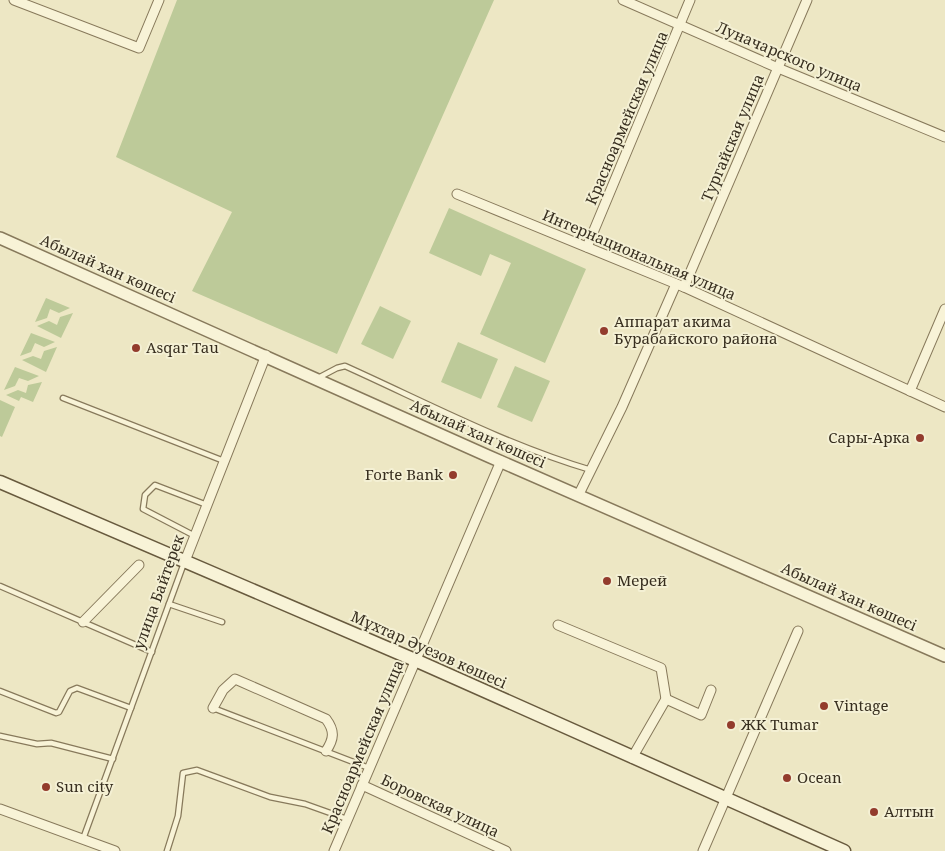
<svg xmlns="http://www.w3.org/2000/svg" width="945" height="851" viewBox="0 0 945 851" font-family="'Noto Serif',serif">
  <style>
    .green { fill: #bdca99 }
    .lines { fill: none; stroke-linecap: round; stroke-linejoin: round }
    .service-casing { stroke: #87795b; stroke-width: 7 }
    .minor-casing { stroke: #87795b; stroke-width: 11 }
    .tertiary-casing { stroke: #87795b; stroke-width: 14 }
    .secondary-casing { stroke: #685a3e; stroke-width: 15 }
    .service { stroke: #f8f3d7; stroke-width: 4.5 }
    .minor { stroke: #f8f3d7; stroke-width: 9 }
    .tertiary { stroke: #f8f3d7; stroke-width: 11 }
    .secondary { stroke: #f8f3d7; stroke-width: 12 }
    .poi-dot { fill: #933c2d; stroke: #f4f0d4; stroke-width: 2 }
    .labels { text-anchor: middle; stroke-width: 4; stroke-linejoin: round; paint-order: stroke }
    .street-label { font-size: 15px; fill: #372e1f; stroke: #f4f0d4 }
    .poi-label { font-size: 15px; fill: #372e1f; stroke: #f4f0d4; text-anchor: start }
  </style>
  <rect width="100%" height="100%" fill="#ede7c4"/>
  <!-- green -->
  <g class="green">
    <polygon points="177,0 494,0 337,354 192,291 232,212 116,157"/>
    <polygon points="449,208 586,269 545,363 480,334 511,263 490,254 481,276 429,253"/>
    <polygon points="46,298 70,308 59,313 50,309 47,318 35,322"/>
    <polygon points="380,306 411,321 393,359 361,344"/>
    <polygon points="73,313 61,338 37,326 49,321 57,325 60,317"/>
    <polygon points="31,333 55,342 44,347 35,343 31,352 20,356"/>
    <polygon points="458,342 498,359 481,399 441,382"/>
    <polygon points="57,347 46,372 22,360 33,356 41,359 44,351"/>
    <polygon points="515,366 550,381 532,422 497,407"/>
    <polygon points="15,367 39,376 28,381 19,378 15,386 4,390"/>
    <polygon points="42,382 33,402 21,397 19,401 6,395 18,390 26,393 28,385"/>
    <polygon points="0,400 15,407 2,437 0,436"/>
  </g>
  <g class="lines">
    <!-- service casing -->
    <g class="service-casing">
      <g id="service">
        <path d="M 318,378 L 337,368 L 345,366 C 425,402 506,445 591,470"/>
        <polyline points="63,398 224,461"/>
        <polyline points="195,536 143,509 145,495 155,485 207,505"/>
        <polyline points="0,586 152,652"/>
        <polyline points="169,604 222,622"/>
        <polyline points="0,691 56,713 59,712 70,691 77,688 131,708"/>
        <polyline points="213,708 369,768"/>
        <polyline points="0,736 37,744 51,743 113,759"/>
        <polyline points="83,839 184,563"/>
        <polyline points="167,851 178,816 183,773 197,770 270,797 305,804 347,819"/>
      </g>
    </g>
    <!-- minor casing -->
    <g class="minor-casing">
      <g id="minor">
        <polyline points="14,0 139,48 159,0"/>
        <polyline points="623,0 778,68 945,137"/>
        <polyline points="457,194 684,287 945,407"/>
        <polyline points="587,247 690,0"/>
        <polyline points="684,287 807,0"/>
        <polyline points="910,391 945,309"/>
        <polyline points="579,494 622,407 676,284"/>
        <polyline points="185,561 266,355"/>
        <polyline points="83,622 139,565"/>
        <polyline points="558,625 661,668 666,699"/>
        <path d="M 213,708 L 223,690 L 235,679 L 326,719 C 335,731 334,739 326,751"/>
        <polyline points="632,758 666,699 701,715 711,690"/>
        <polyline points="362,785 506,851"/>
        <polyline points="0,809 115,851"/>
        <polyline points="334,851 501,461"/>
        <polyline points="703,851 798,631"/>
      </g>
    </g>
    <!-- tertiary casing -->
    <g class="tertiary-casing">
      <polyline id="tertiary" points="0,238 488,456 945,656"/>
    </g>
    <!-- secondary casing -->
    <g class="secondary-casing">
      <polyline id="secondary" points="0,482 415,660 844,851"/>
    </g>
    <!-- service -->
    <use href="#service" class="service"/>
    <!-- minor -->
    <use href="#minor" class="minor"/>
    <!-- tertiary -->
    <use href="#tertiary" class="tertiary"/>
    <!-- secondary -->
    <use href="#secondary" class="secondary"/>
  </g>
  <!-- markers -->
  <g class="poi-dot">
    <circle cx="604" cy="331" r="5"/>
    <circle cx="136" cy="348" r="5"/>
    <circle cx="920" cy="438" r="5"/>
    <circle cx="453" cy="475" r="5"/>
    <circle cx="607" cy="581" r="5"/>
    <circle cx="824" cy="706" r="5"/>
    <circle cx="731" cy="725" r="5"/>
    <circle cx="787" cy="778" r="5"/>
    <circle cx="46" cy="787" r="5"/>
    <circle cx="874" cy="812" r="5"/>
  </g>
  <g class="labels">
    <!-- street labels -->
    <g class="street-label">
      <text transform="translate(789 57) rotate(23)" y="5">Луначарского улица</text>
      <text transform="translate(627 118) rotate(-67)" y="5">Красноармейская улица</text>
      <text transform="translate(733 138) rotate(-67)" y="5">Тургайская улица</text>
      <text transform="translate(639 255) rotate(23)" y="5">Интернациональная улица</text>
      <text transform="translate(108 269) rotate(24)" y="5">Абылай хан көшесі</text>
      <text transform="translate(478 434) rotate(24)" y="5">Абылай хан көшесі</text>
      <text transform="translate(159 592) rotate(-70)" y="5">улица Байтерек</text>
      <text transform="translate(849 597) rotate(24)" y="5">Абылай хан көшесі</text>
      <text transform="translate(429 650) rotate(24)" y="5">Мұхтар Әуезов көшесі</text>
      <text transform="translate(363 747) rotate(-67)" y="5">Красноармейская улица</text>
      <text transform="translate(440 806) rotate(25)" y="5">Боровская улица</text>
    </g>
    <!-- poi labels -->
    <g class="poi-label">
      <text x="614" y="327">Аппарат акима<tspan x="614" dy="17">Бурабайского района</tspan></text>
      <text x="146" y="353">Asqar Tau</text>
      <text x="910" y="443" text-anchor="end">Сары-Арка</text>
      <text x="443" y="480" text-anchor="end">Forte Bank</text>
      <text x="617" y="586">Мерей</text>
      <text x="834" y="711">Vintage</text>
      <text x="741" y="730">ЖК Tumar</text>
      <text x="797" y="783">Ocean</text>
      <text x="56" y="792">Sun city</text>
      <text x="884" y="817">Алтын</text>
    </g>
  </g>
</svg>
